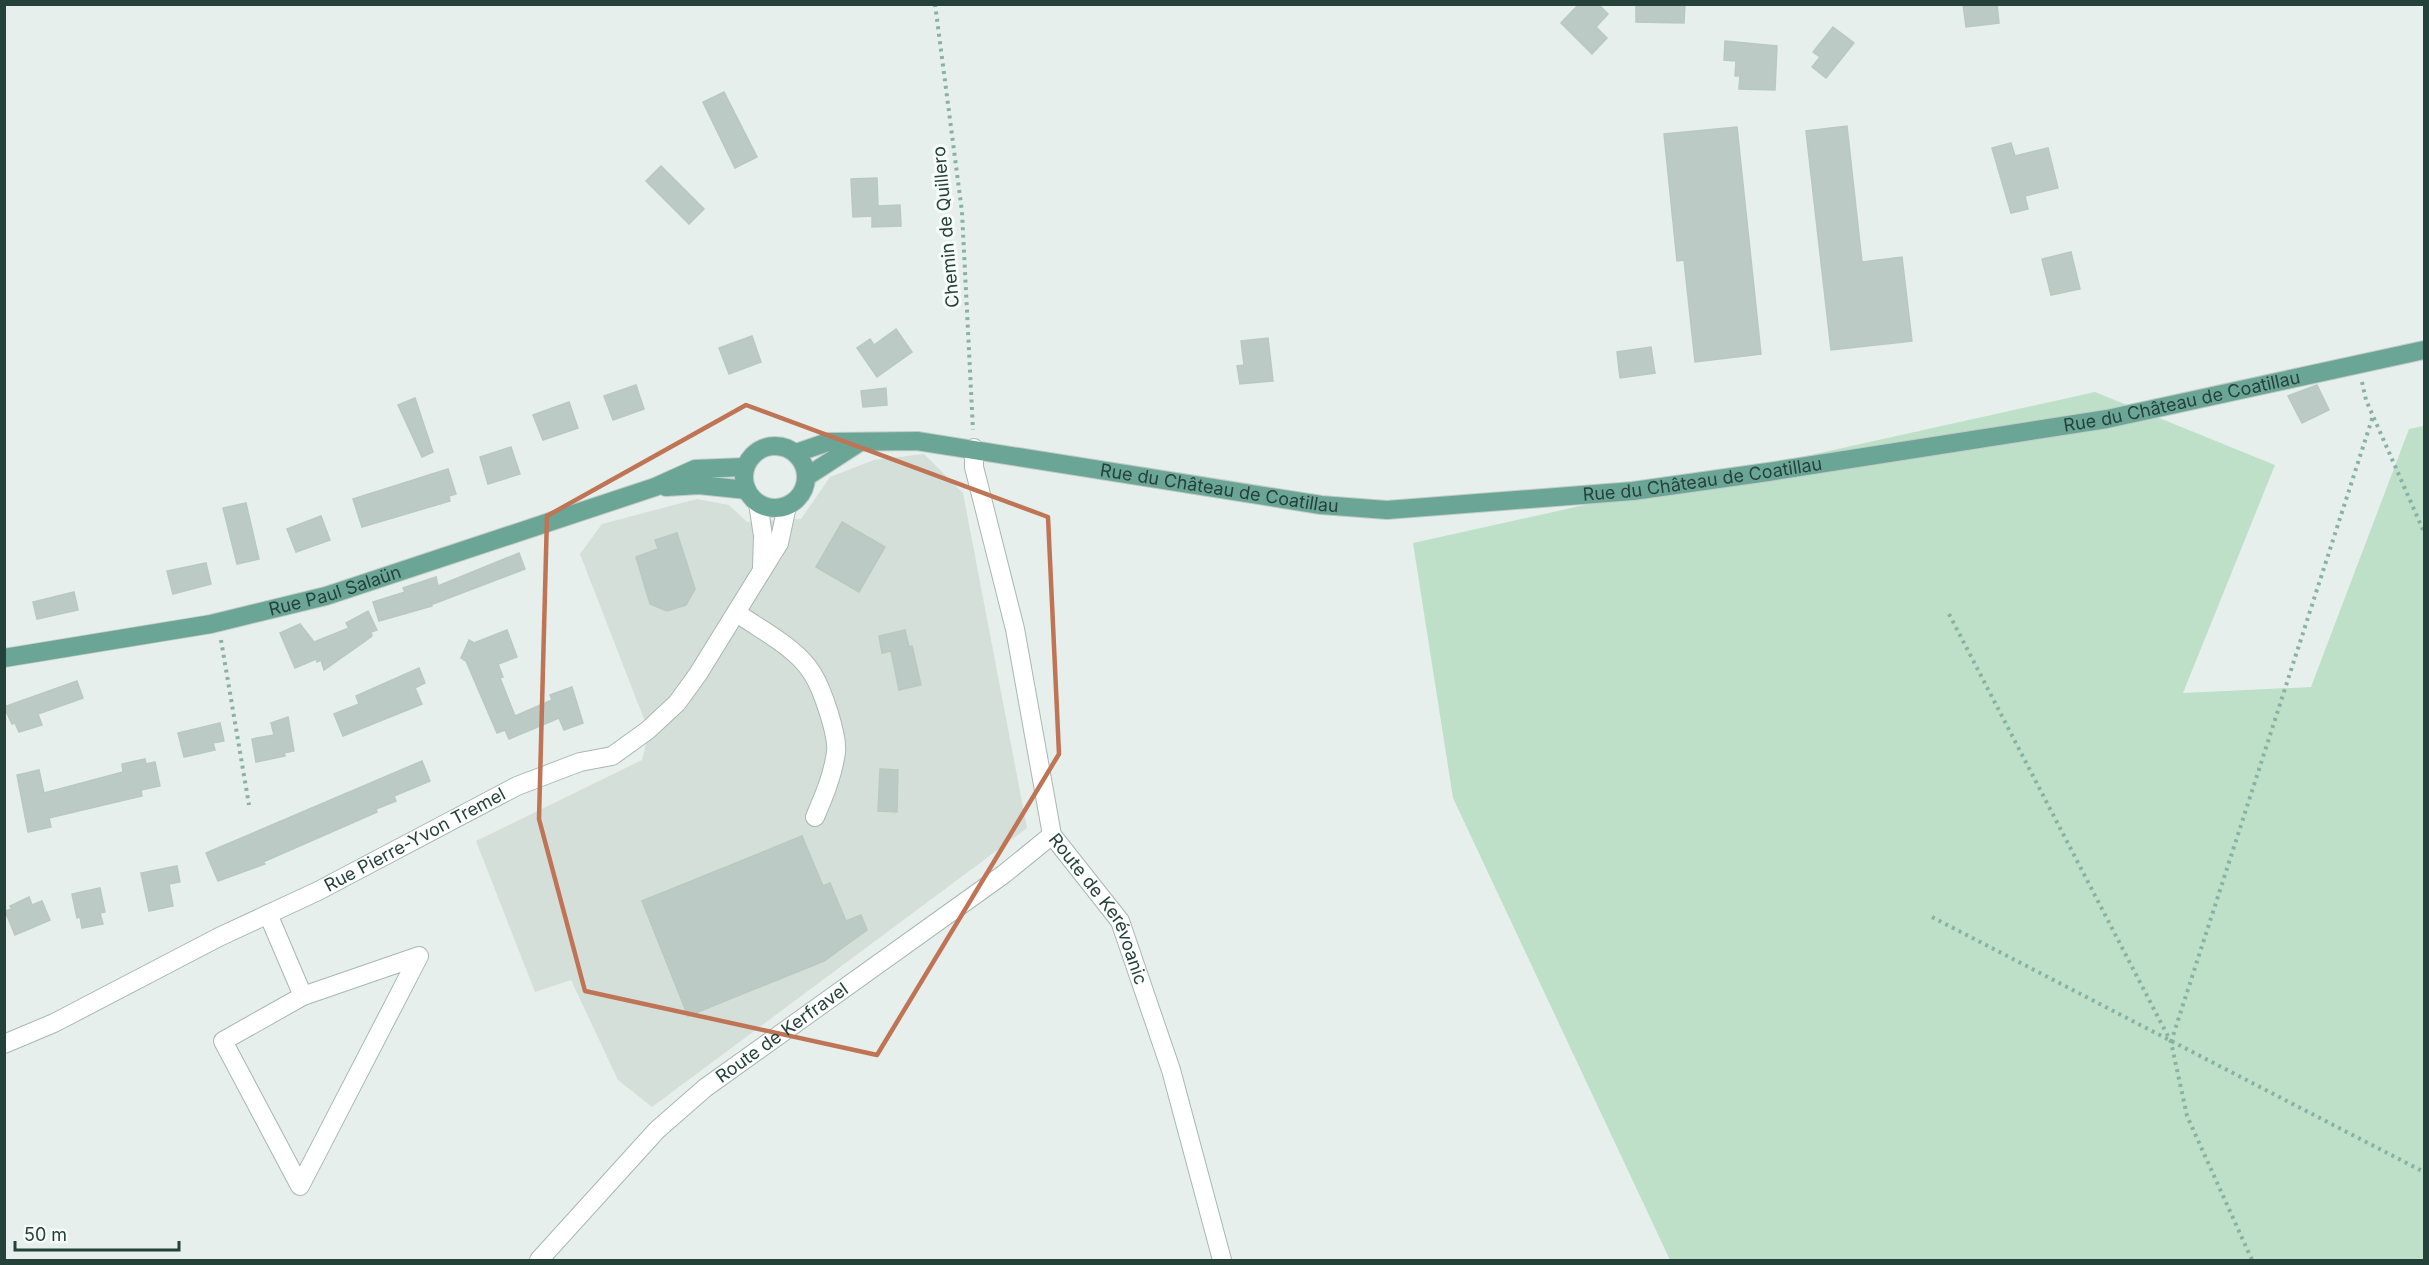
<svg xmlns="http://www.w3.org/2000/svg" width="2429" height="1265" viewBox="0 0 2429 1265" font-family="Inter,sans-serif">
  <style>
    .built { fill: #d4dfda }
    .green { fill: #bfe0c8 }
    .building { fill: #bbcac4; stroke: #b8c9c2; stroke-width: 1.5 }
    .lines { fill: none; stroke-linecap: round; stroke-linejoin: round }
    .minor-casing { stroke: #a8b8b2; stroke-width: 20 }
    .major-casing { stroke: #c2cac8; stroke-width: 20 }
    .path { stroke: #86b3a5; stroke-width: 4; stroke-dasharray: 3 4.5; stroke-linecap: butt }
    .minor { stroke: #fff; stroke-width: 18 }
    .major { stroke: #6aa596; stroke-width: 18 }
    .marked { fill: none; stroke: #c07456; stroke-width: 4.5; stroke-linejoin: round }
    .labels { text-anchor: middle; stroke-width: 6; stroke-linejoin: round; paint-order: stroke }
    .street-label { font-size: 18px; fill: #24423a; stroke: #f7fbf9 }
  </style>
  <rect width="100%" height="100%" fill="#e6efeb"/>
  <!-- built -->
  <polygon class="built" points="924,454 963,493 1027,828 652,1107 618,1080 571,980 535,992 476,841 642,760 649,732 580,554 602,524 697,499 729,505 747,522 801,519 830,477 874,460"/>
  <!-- green -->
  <polygon class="green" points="2095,392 2275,465 2183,693 2311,687 2409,429 2424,426 2424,1260 1670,1260 1453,798 1413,543"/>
  <!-- building -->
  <g class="building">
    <polygon points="1579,4 1598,4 1608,14 1596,27 1607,38 1592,54 1561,23"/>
    <polygon points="1636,4 1685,4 1684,23 1636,22"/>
    <polygon points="1963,4 1997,4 1999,23 1966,27"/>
    <polygon points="1833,27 1854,43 1826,78 1812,67 1820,57 1813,52"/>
    <polygon points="1725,41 1777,46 1775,90 1739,89 1740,76 1735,76 1736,61 1724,60"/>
    <polygon points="724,92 757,157 735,168 703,102"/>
    <polygon points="1847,126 1862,262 1902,257 1912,341 1831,350 1806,131"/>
    <polygon points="1737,127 1761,354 1695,362 1684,260 1677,261 1664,134"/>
    <polygon points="2011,143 2015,156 2048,148 2058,188 2025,196 2028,209 2011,213 1992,148"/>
    <polygon points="661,166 704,209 689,224 646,181"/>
    <polygon points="877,178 878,206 900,205 901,226 872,227 872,216 853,217 851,179"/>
    <polygon points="2071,252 2080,289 2051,295 2042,259"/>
    <polygon points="896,329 912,352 877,377 857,348 870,339 874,345"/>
    <polygon points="752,336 761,362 729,374 719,348"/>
    <polygon points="1268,338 1273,381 1240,384 1237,366 1244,365 1241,341"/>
    <polygon points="1651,347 1655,373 1620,378 1617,352"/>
    <polygon points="636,385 644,409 613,420 604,396"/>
    <polygon points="2317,385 2329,410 2302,423 2288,396"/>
    <polygon points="886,388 887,405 863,407 861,391"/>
    <polygon points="415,398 433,452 422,457 398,405"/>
    <polygon points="569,402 578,428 543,440 533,415"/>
    <polygon points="511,447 520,474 488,484 480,457"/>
    <polygon points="448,469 456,494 449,496 450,501 362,527 353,499"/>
    <polygon points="246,503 259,559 237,564 223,508"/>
    <polygon points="321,516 330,540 296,552 287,529"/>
    <polygon points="842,522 885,547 859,592 816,567"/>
    <polygon points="677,533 695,589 686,605 667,611 650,604 636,557 658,549 655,540"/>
    <polygon points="519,553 525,569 433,604 429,598 432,606 379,621 373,602 405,592 403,588 436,577 438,586"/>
    <polygon points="206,563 211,584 173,594 167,571"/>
    <polygon points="74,592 78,610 37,619 33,602"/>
    <polygon points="368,611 377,630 371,632 372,636 364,642 324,670 321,660 317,662 316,659 295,668 280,633 300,624 314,642 349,628 346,623"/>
    <polygon points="507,630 517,657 498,664 503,677 500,678 515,716 552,700 550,695 572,687 583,723 564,730 559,718 509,739 505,730 497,733 466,661 461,658 469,640 474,643"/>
    <polygon points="905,630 909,647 912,646 921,685 899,690 891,651 882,653 879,636"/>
    <polygon points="419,668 425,683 415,688 422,704 343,736 334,714 359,704 356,696"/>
    <polygon points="77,681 83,698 38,714 42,725 19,732 15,723 12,724 4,707"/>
    <polygon points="288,717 294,751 284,753 285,756 256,762 252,739 274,735 271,723"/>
    <polygon points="220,723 224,741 213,743 215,750 184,757 178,733"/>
    <polygon points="145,759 146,764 155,762 160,786 141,790 142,796 49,818 51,827 28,832 17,775 39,770 44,793 123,772 122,764"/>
    <polygon points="422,761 430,781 394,796 396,801 376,809 377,812 263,862 265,864 218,881 206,853"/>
    <polygon points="880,769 898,770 897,812 878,811"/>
    <polygon points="802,836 823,886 830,883 846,921 861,915 867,930 824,961 688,1016 642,901"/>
    <polygon points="177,866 180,882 169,884 173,906 149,911 141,873"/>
    <polygon points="100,888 105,912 100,913 103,924 82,928 80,917 77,918 72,894"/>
    <polygon points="29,897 32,905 42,901 50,920 15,935 5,911 12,909 10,906"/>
  </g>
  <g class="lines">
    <!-- minor casing -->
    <g class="minor-casing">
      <g id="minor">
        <path id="s1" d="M 974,448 L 974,467 L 1015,629 L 1052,835 L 1120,921 L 1171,1070 L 1222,1260"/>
        <polyline points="758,503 763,536 762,567"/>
        <path d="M 737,613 C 761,630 797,648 812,673 C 822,688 838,735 836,752 C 833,775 824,796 815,817"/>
        <polyline points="268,914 303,996 223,1041 300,1186 419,956 303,996"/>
        <path id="s2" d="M 4,1044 L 54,1023 L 219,937 L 318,891 L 517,786 L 580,762 L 612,756 L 648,730 L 677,703 L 698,674 L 779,543 L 787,506"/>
        <path id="s3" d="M 539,1260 L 657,1130 L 705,1088 L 1004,874 L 1052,835"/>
      </g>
    </g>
    <!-- major casing -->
    <g class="major-casing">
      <g id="major">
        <circle cx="775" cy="477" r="31"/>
        <path id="s4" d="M 796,453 L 828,442 L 917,441 L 1321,505 L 1387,510 L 1633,491 L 1768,472 L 2107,419 L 2424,350"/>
        <polyline points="806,477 860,442"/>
        <polyline points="666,487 699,485 747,490"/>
        <path id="s5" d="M 4,658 L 211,624 L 326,596 L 655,487 L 695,469 L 745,467"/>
      </g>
    </g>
    <!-- path -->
    <g class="path">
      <polyline points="935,4 962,212 973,430"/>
      <polyline points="2362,382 2366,400 2424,532"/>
      <polyline points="1949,614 2171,1042 2187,1116 2252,1260"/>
      <polyline points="221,640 249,805"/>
      <polyline points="4,773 6,773"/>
      <polyline points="1932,917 2424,1172"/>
      <polyline points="2171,1042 2373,416"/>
    </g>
    <!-- minor -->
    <use href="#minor" class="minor"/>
    <!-- major -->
    <use href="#major" class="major"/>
  </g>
  <!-- marked area -->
  <path class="marked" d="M 746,405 L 1048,517 L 1059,754 L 877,1055 L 585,991 L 539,819 L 547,516 Z"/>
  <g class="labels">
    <!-- street labels -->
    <g class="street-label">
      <text transform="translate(946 227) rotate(-95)" y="6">Chemin de Quillero</text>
      <text dy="6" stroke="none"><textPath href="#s4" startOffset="1401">Rue du Château de Coatillau</textPath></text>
      <text dy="6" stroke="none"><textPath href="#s4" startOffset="915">Rue du Château de Coatillau</textPath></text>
      <text dy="6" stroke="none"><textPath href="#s4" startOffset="429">Rue du Château de Coatillau</textPath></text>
      <text dy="6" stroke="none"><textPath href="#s5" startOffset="338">Rue Paul Salaün</textPath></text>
      <text dy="6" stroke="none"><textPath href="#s2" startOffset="459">Rue Pierre-Yvon Tremel</textPath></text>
      <text dy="6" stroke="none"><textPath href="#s1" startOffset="484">Route de Kerévoanic</textPath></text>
      <text dy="6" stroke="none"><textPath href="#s3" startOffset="334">Route de Kerfravel</textPath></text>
    </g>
  </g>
  <!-- border -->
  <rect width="2429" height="1265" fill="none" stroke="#24423a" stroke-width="12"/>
  <!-- scale -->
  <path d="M15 1241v9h164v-9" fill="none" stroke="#24423a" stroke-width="3"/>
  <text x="24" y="1241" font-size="18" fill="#24423a" stroke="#f7fbf9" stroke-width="4.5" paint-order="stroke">50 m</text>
</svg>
